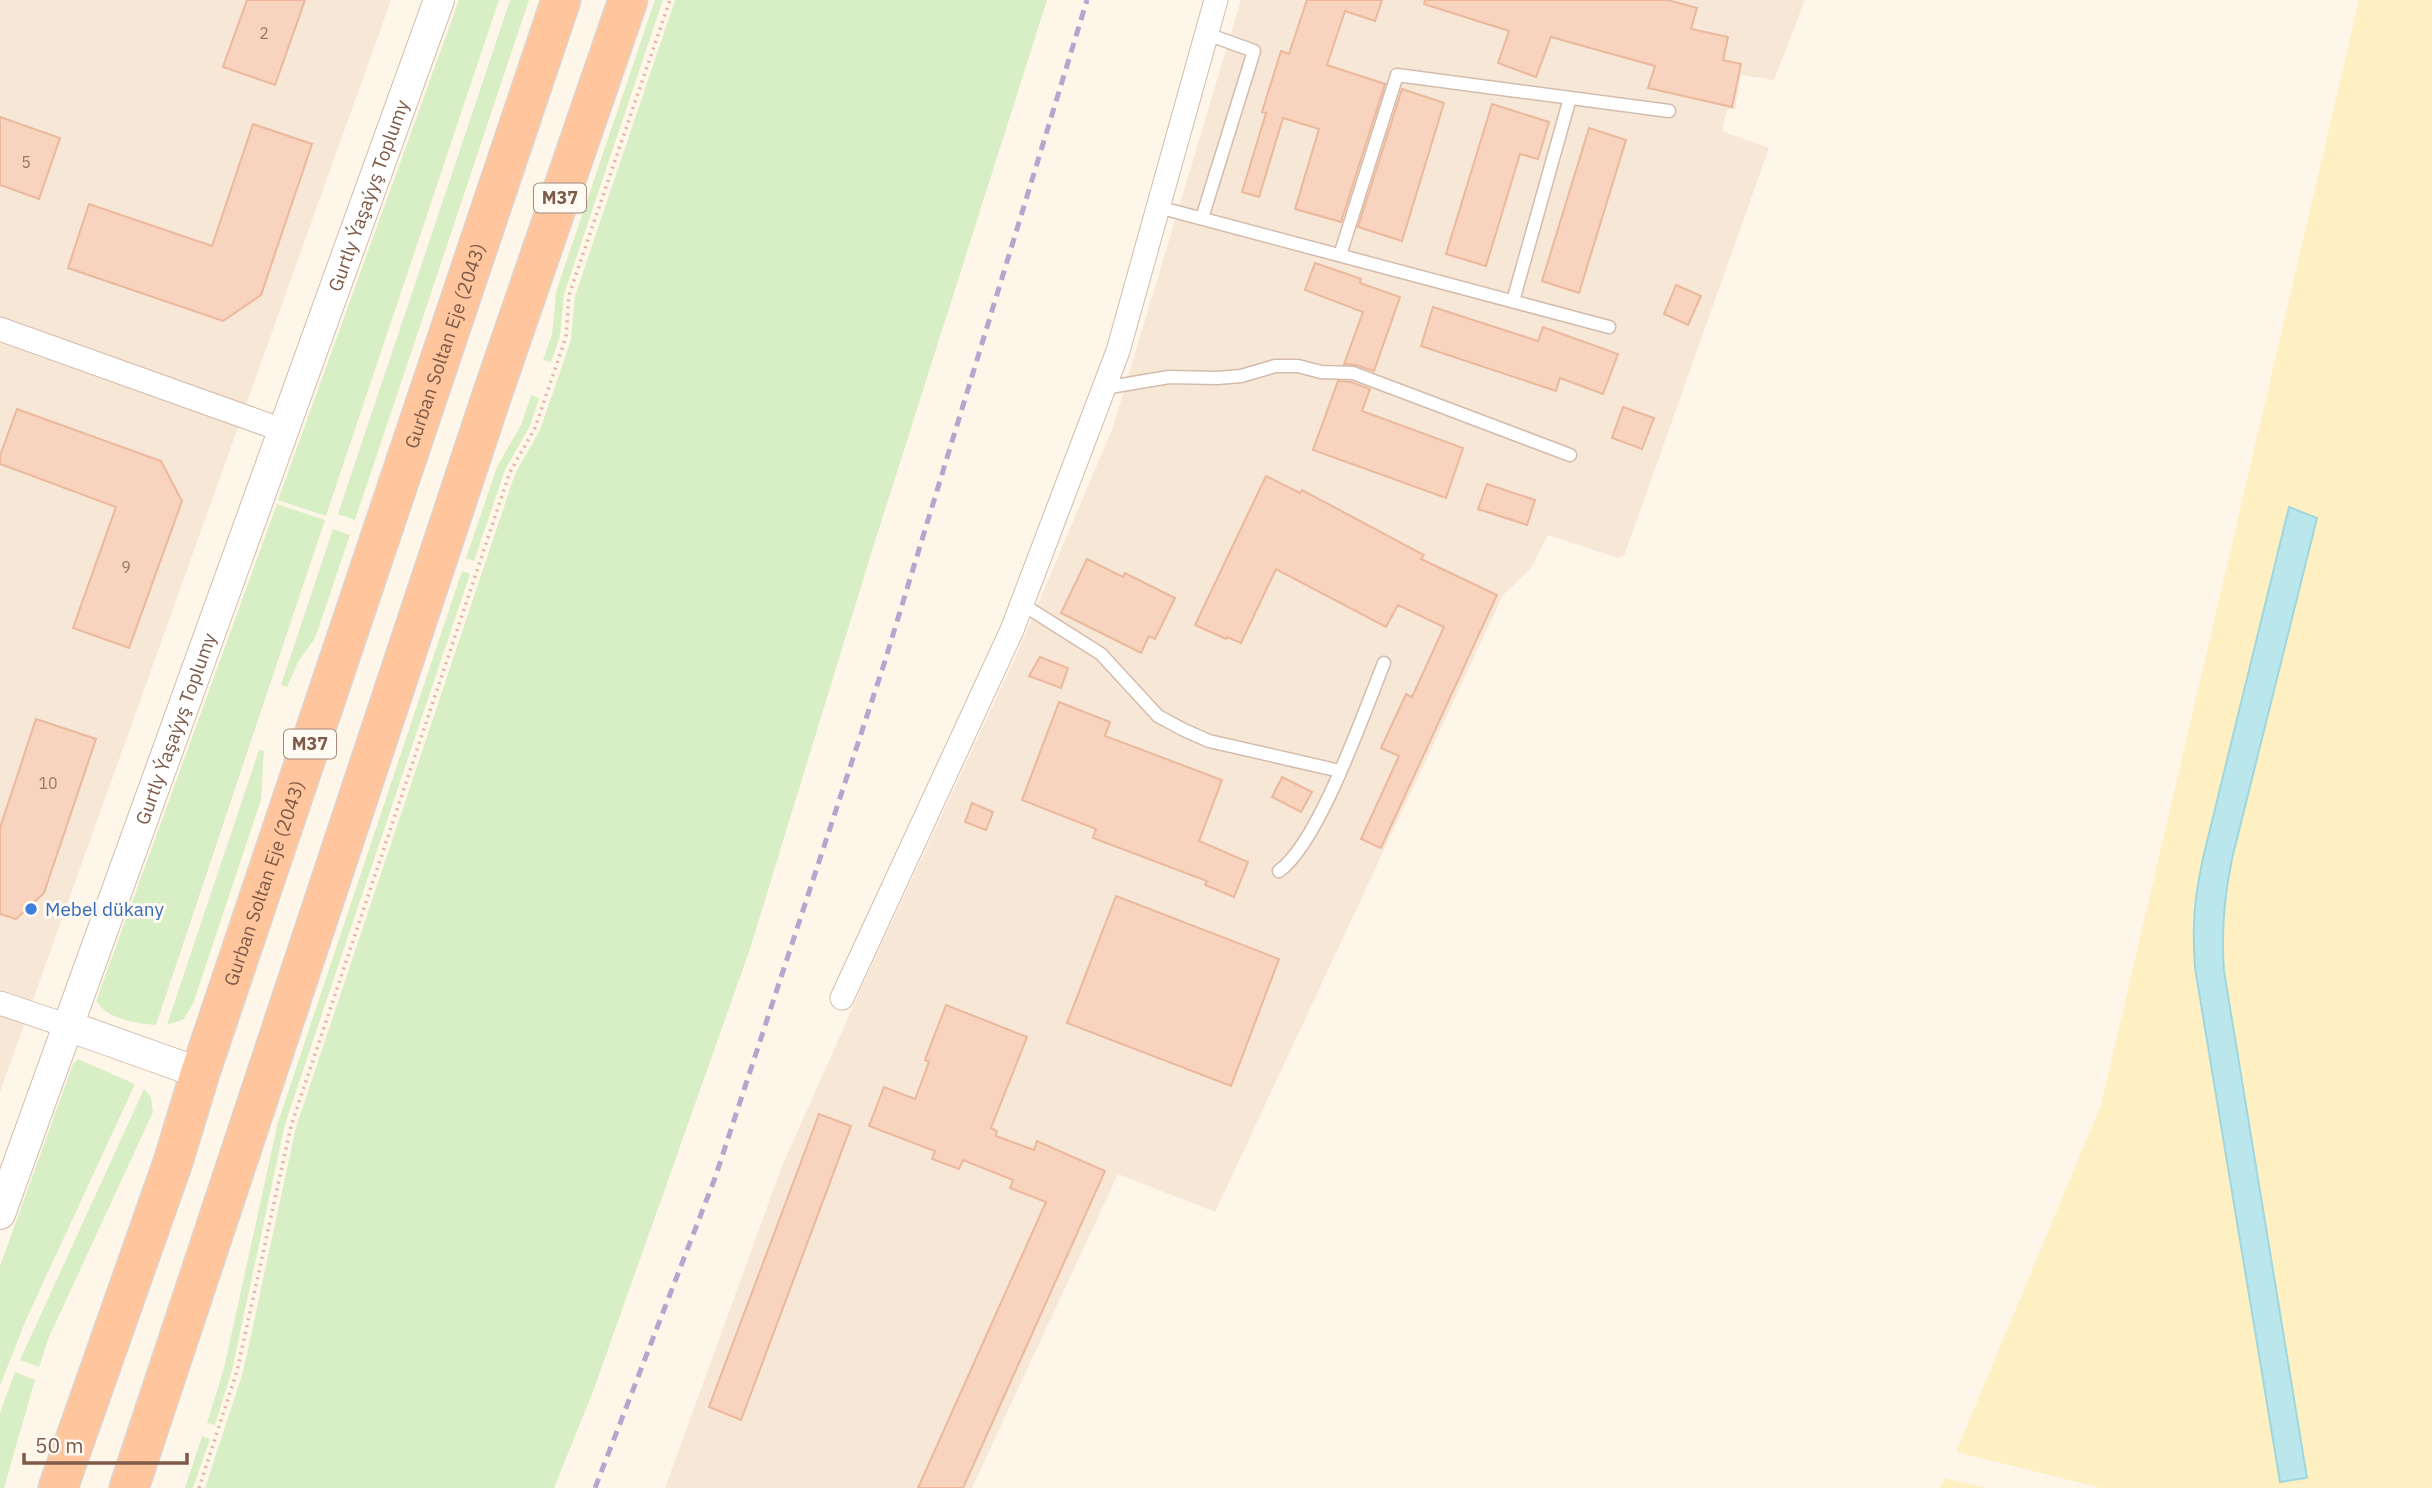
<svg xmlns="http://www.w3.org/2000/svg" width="2432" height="1488" viewBox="0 0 2432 1488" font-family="'IBM Plex Sans',sans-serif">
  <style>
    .residential { fill: #f7e7d7 }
    .green { fill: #d8efc5 }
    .sand { fill: #fff0c3; fill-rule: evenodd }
    .water { fill: #bae6ec; stroke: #9fd7df; stroke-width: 2 }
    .building { fill: #f8d3be; stroke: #ecb89c; stroke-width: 2 }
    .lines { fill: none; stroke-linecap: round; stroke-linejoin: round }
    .service-casing { stroke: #d4bcad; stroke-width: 15 }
    .minor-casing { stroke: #d4bcad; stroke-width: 25 }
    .tertiary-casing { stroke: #d4bcad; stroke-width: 32 }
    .trunk-casing { stroke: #ddd4cf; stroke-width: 41 }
    .path { stroke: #deb69f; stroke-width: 3.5; stroke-dasharray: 2 5; stroke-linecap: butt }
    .service { stroke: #fff; stroke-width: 12 }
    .minor { stroke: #fff; stroke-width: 23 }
    .tertiary { stroke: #fff; stroke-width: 30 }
    .trunk { stroke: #ffc59d; stroke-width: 38 }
    .rail { stroke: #b8a4cc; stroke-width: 5; stroke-dasharray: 10 7; stroke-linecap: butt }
    .shop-dot { fill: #3f7fe0; stroke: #fffaf2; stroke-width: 2.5 }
    .labels { text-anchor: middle; stroke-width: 6; stroke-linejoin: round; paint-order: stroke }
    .number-label { font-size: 16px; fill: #9c7866 }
    .shield { fill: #fffaf2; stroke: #a58a7b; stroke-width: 2 }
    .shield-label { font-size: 18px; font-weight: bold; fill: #7e5a48 }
    .street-label { font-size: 19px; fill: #7e5a48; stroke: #fffaf2 }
    .shop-label { font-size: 19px; fill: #366cbe; stroke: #fffaf2; text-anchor: start }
  </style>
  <rect width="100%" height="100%" fill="#fff6ea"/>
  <!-- residential -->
  <g class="residential">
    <polygon points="0,0 391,0 0,1092"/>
    <polygon points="1241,0 1805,0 1774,80 1741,75 1735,109 1727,110 1722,131 1769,148 1624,556 1618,558 1548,535 1531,568 1503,595 1215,1212 1118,1174 972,1488 665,1488 782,1166 864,982 1015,658 1113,427"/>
  </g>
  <!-- green -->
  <g class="green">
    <polygon points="459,0 499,0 326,516 278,500"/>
    <polygon points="510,0 529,0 355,520 338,514"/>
    <polygon points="655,0 663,0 564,294 560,336 551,362 543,360 552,335 556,292"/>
    <polygon points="675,0 1047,0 871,554 750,949 594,1389 554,1488 205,1488 243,1372 296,1127 515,474 540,430 562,366 571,339 575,296"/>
    <polygon points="531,395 539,398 530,426 505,470 474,561 466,558 497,467 522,423"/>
    <path d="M 277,504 L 325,520 L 156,1025 C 136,1023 108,1020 96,1001 Z"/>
    <polygon points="333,529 350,535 315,638 298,662 287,687 281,685"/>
    <polygon points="462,571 470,574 285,1124 232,1370 215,1425 207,1423 224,1368 278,1122"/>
    <polygon points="259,750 264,751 261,800 193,1004 184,1019 167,1025"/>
    <polygon points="78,1059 135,1084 25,1322 0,1386 0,1266 73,1064"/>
    <polygon points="144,1089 151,1097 153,1112 49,1337 39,1367 20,1360"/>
    <polygon points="15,1372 35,1380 4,1488 0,1488 0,1413"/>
    <polygon points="202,1436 210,1439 193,1488 185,1488"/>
  </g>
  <!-- sand -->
  <g class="sand">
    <path d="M 2359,0 L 2432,0 L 2432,1488 L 2101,1488 L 1956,1452 L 2101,1105 ZM 2290,507 L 2224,897 L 2221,936 L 2224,971 L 2192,928 L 2194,901 Z"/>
    <polygon points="1944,1478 1987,1488 1940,1488"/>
  </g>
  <!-- water -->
  <path class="water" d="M 2289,507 L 2317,518 L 2232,859 C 2224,897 2221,932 2224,971 L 2307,1478 L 2280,1482 L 2195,968 C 2192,924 2194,901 2203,858 Z"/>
  <!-- building -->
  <g class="building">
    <polygon points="247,0 305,0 275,85 223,67"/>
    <polygon points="1307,0 1382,0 1375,21 1345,11 1327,65 1385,84 1341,222 1295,209 1319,129 1283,118 1259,197 1242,192 1266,113 1262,112 1281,51 1289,54"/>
    <polygon points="1425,0 1668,0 1697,8 1691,29 1728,37 1723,60 1741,64 1732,107 1648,88 1655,66 1551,37 1536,77 1498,63 1509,31 1424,4"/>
    <polygon points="1402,89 1444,103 1402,241 1358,227"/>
    <polygon points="1492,104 1549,122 1538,159 1520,154 1486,266 1446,254"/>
    <polygon points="0,117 60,138 39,199 0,185"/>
    <polygon points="253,124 312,144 261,295 223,321 68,268 89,204 212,246"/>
    <polygon points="1589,128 1626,140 1579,293 1542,281"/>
    <polygon points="1315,263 1361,279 1360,283 1400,297 1374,371 1356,365 1344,364 1363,312 1305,290"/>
    <polygon points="1676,285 1701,296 1688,325 1664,314"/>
    <polygon points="1433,307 1538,341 1543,327 1618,354 1603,394 1560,378 1556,391 1421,346"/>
    <polygon points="1338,381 1351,382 1370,389 1362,411 1463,448 1446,498 1313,450"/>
    <polygon points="1623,407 1654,418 1642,449 1612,438"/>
    <polygon points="17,409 161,461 182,501 129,648 73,628 116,507 0,464 0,456"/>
    <polygon points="1266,476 1300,493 1302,490 1424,555 1421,559 1497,595 1381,848 1361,839 1399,756 1381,748 1406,694 1412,697 1444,627 1398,605 1386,627 1276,569 1241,643 1227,637 1226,639 1195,625"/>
    <polygon points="1487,484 1535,500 1527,525 1478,509"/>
    <polygon points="1087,559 1123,577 1125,573 1175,598 1155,639 1149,636 1141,653 1061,613"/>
    <polygon points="1040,657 1068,668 1061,688 1029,676"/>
    <polygon points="1059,702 1110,722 1105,736 1222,780 1199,841 1248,862 1234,897 1205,885 1207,881 1093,838 1096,829 1022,800"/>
    <polygon points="36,719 96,739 44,893 16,919 0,914 0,828"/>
    <polygon points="1282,777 1312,792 1301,812 1272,797"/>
    <polygon points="972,803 993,812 986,830 965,822"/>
    <polygon points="1116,896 1279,959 1231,1086 1067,1023"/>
    <polygon points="946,1005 1027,1037 991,1128 997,1131 996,1136 1034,1150 1037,1141 1105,1171 963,1488 918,1488 1046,1202 1010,1188 1013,1180 963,1160 959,1169 932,1159 935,1151 869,1126 884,1087 915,1099 929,1062 925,1060"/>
    <polygon points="819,1114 851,1126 741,1420 709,1407"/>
  </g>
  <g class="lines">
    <!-- service casing -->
    <g class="service-casing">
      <g id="service">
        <polyline points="1158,207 1609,327"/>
        <polyline points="1202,218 1254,51 1207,34"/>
        <polyline points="1340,255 1397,75 1669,111"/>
        <polyline points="1513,301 1570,98"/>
        <polyline points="1104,388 1169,377 1217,378 1241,376 1275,366 1298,366 1321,372 1353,373 1570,455"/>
        <polyline points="1022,604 1101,654 1158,716 1184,730 1209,741 1340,771"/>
        <path d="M 1279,871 C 1319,843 1364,712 1384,663"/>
      </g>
    </g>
    <!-- minor casing -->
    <g class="minor-casing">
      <g id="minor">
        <polyline points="0,329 285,431"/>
        <polyline points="842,998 1012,630 1118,351 1216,0"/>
        <polyline points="0,1003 68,1026"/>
      </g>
    </g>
    <!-- tertiary casing -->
    <g class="tertiary-casing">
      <g id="tertiary">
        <polyline points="68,1026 200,1073"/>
        <path id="s1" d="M 0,1214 L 439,0"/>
      </g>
    </g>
    <!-- trunk casing -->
    <g class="trunk-casing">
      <g id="trunk">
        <path id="s2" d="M 58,1488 L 173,1162 L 200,1073 L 561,0"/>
        <polyline points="129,1488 492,395 628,0"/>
      </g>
    </g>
    <!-- path -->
    <polyline class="path" points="199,1488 237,1371 291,1126 510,472 535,428 566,337 569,295 670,0"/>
    <!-- service -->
    <use href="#service" class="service"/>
    <!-- minor -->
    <use href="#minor" class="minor"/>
    <!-- tertiary -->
    <use href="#tertiary" class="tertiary"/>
    <!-- trunk -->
    <use href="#trunk" class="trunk"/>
    <!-- rail -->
    <polyline class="rail" points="595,1488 715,1178 884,664 1087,0"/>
  </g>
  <!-- markers -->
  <circle class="shop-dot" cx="31" cy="909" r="7"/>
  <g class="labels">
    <!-- number labels -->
    <g class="number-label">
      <text x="264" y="39">2</text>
      <text x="26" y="168">5</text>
      <text x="126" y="573">9</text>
      <text x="48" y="789">10</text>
    </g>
    <!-- shield labels -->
    <g class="shield">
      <rect x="534" y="183.5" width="52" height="29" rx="5"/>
      <rect x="284" y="729.5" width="52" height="29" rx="5"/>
    </g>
    <g class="shield-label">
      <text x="560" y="204">M37</text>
      <text x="310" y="750">M37</text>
    </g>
    <!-- street labels -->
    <g class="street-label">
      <text dy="7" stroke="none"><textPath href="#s1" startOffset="1083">Gurtly Ýaşaýyş Toplumy</textPath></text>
      <text dy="7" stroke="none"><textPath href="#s2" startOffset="1206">Gurban Soltan Eje (2043)</textPath></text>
      <text dy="7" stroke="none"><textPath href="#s1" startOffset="516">Gurtly Ýaşaýyş Toplumy</textPath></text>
      <text dy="7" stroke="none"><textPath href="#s2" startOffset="639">Gurban Soltan Eje (2043)</textPath></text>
    </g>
    <!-- shop labels -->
    <g class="shop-label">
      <text x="45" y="916">Mebel dükany</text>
    </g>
  </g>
  <!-- scale -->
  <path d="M24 1453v10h163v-10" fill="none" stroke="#7e5a48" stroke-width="3.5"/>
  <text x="35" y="1453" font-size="21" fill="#7e5a48" stroke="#fffaf2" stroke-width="5" paint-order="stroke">50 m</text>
</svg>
